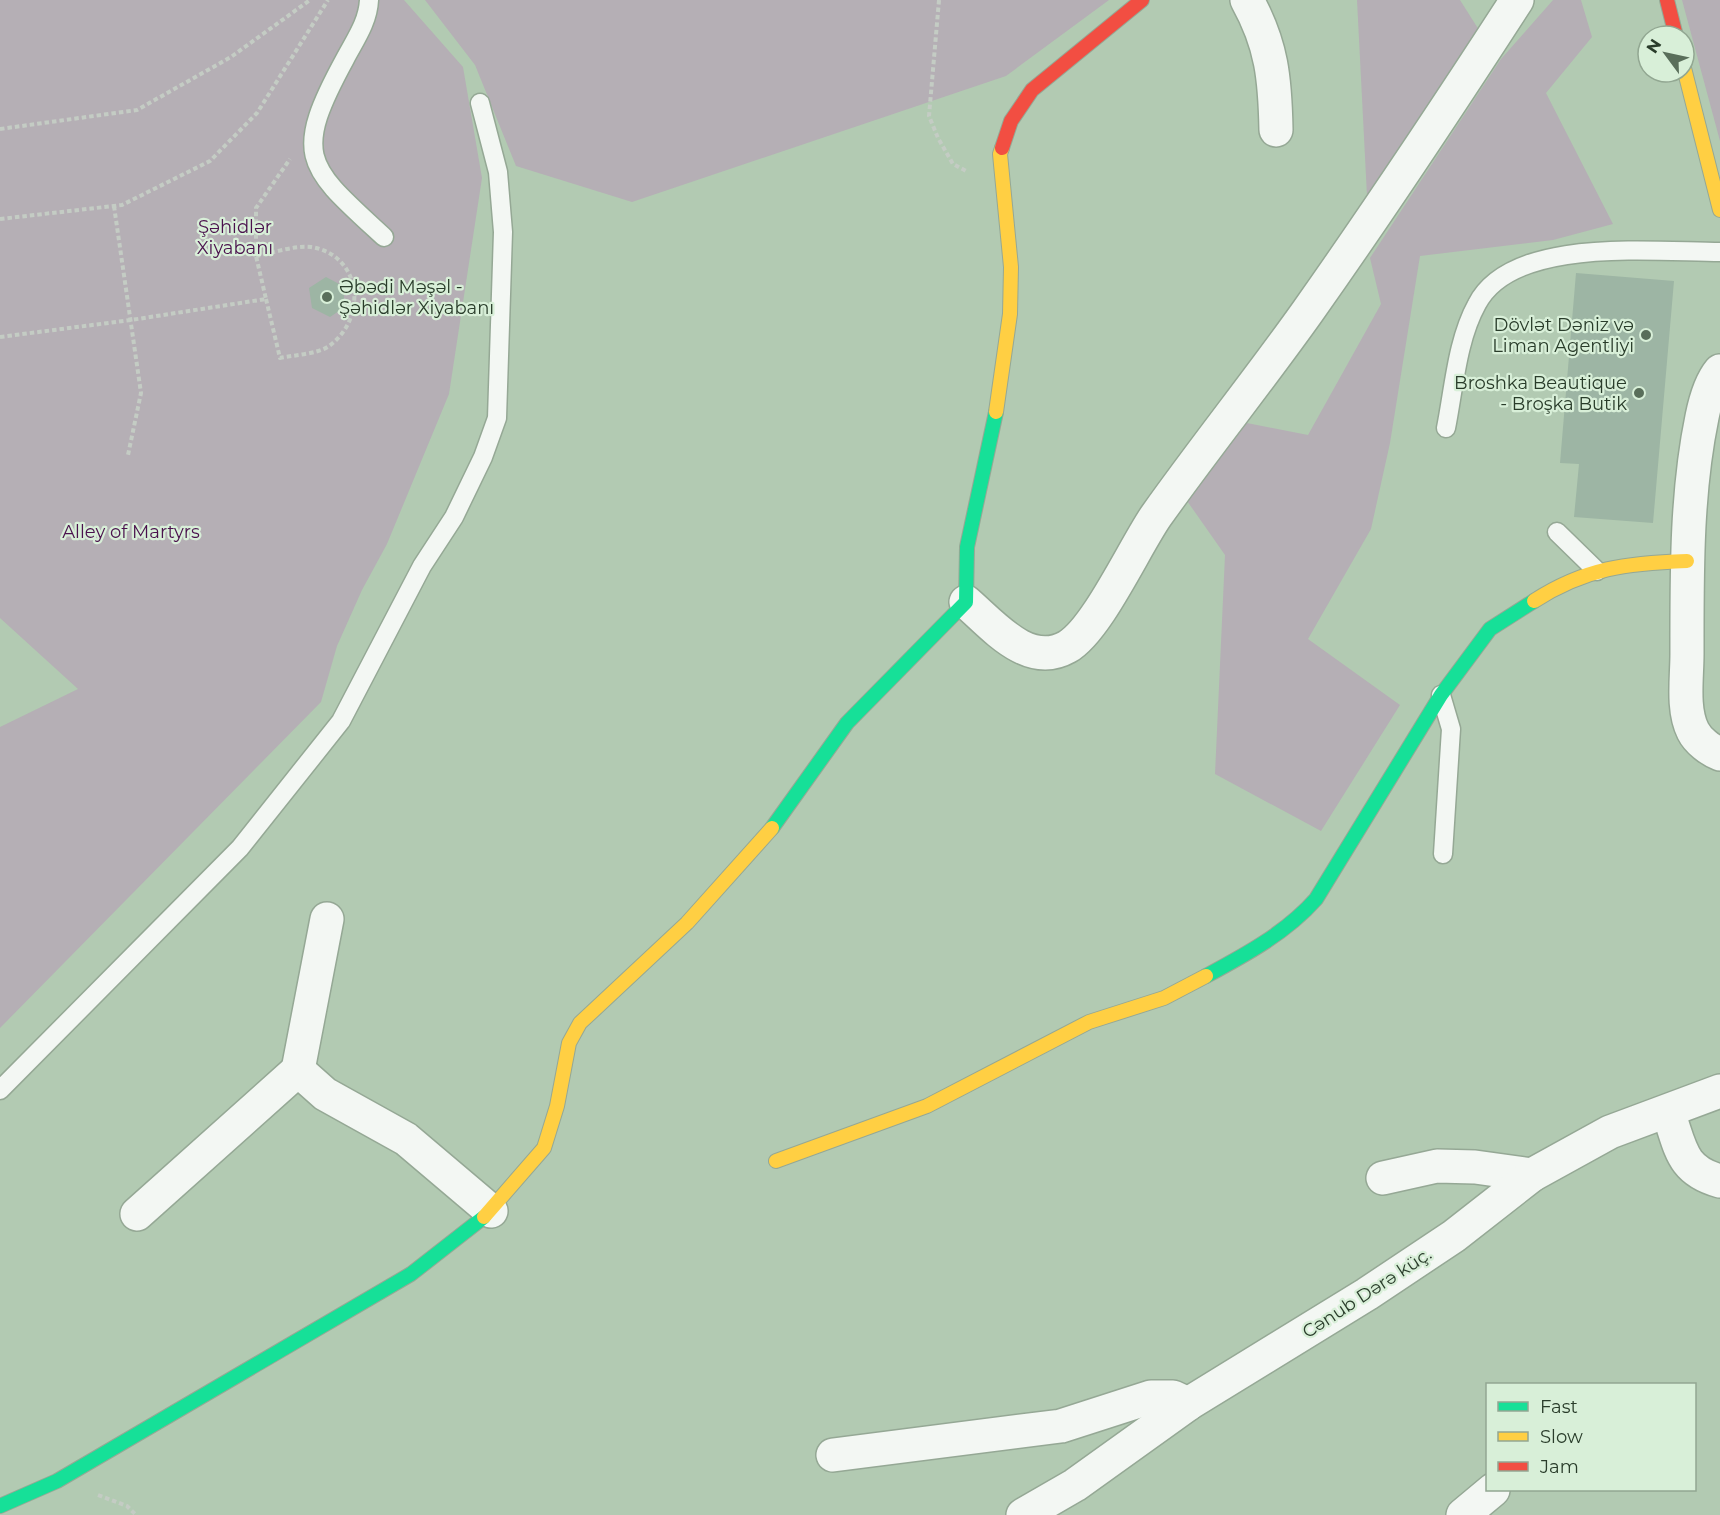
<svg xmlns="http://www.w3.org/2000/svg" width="1720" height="1515" viewBox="0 0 1720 1515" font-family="Montserrat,sans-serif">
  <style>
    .green { fill: #b5afb5 }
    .building { fill: #9db5a4 }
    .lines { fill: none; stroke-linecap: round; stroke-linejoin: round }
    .lane-casing { stroke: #95a895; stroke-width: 21 }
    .street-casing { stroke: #95a895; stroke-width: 36 }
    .fast-casing { stroke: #95a895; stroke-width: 16 }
    .slow-casing { stroke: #95a895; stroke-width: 16 }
    .jam-casing { stroke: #95a895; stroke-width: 16 }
    .path { stroke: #c4ccc4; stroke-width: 4; stroke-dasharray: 4.5 3; stroke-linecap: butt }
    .lane { stroke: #f3f7f3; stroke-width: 18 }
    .street { stroke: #f3f7f3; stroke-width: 33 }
    .fast { stroke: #16e098; stroke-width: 14 }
    .slow { stroke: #ffcf43; stroke-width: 14 }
    .jam { stroke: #f24e42; stroke-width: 14 }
    .poi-dot { fill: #596e5a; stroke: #d8efd8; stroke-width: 2 }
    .labels { text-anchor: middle; stroke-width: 4.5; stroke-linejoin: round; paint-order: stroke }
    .park-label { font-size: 18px; fill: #4a114d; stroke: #d8efd8 }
    .poi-label { font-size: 18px; fill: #293c2a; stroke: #d8efd8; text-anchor: end }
    .street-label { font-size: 18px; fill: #293c2a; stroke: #d8efd8 }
  </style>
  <rect width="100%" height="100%" fill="#b2cab2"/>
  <!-- green -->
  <g class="green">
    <polygon points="0,0 404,0 463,67 482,178 449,394 387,544 362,590 337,646 321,702 0,1028 0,727 78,689 0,618"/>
    <polygon points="425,0 1109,0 1006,76 632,202 516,166 475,65"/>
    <polygon points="1357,0 1460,0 1479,30 1367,196"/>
    <polygon points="1553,0 1581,0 1592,37 1546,93 1613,224 1553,240 1420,256 1390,443 1371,529 1308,639 1400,705 1321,831 1215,774 1225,555 1185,498 1247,423 1308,435 1381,304 1370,258 1501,59"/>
    <polygon points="1682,0 1720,0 1720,141"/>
  </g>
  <!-- building -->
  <g class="building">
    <polygon points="1576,273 1674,281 1653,523 1574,517 1579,464 1560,463"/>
    <polygon points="326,277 343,286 345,307 330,317 312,308 309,288"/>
  </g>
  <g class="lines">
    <!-- lane casing -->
    <g class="lane-casing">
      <g id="lane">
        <path d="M 369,0 C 368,22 355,40 345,59 C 291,158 307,166 384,237"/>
        <path d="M 1446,428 C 1454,388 1457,340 1477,304 C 1512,236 1654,252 1720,252"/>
        <polyline points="1557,532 1597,571"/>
        <polyline points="1441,695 1451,729 1443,854"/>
        <polyline points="0,1090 240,848 341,721 422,566 454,517 483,457 497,418 503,232 498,172 480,103"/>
      </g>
    </g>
    <!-- street casing -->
    <g class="street-casing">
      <g id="street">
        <path d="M 1247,0 C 1272,45 1275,79 1276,130"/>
        <path d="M 1720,371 C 1710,383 1705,402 1702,417 C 1686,494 1687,576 1687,654 C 1687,678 1682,709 1693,731 C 1698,741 1710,750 1720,754"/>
        <path d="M 966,602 C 993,625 1028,669 1067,647 C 1097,630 1134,548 1156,516 C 1205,447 1259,380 1308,311 C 1380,209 1449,105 1517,0"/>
        <polyline points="298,1070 327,919"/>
        <path d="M 1668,1112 C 1681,1147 1680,1170 1720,1181"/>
        <polyline points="1383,1178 1437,1166 1475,1167 1532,1175"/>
        <polyline points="137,1214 298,1070 325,1094 406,1139 491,1211"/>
        <polyline points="833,1455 1061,1426 1151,1397 1173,1397 1188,1404"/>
        <polyline points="1023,1515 1075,1485 1188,1404 1367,1294 1454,1236 1532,1175 1610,1132 1720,1091"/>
        <polyline points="1463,1515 1493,1490"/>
      </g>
    </g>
    <!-- fast casing -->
    <g class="fast-casing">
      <g id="fast">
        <polyline points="772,828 847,723 966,602 967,547 996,412"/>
        <path d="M 1206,976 C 1245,955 1286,933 1316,899 L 1441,695 L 1490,629 L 1534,601"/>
        <polyline points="0,1506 57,1481 411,1274 484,1217"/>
      </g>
    </g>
    <!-- slow casing -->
    <g class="slow-casing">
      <g id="slow">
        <polyline points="1684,68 1720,210"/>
        <polyline points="996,412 1010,314 1011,267 1000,154 1002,148"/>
        <path d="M 1534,601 C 1585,568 1627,563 1687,561"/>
        <polyline points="776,1161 927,1106 1089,1022 1164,998 1206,976"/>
        <polyline points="484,1217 544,1148 557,1106 569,1043 580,1023 687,923 772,828"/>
      </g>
    </g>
    <!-- jam casing -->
    <g class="jam-casing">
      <g id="jam">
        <polyline points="1667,0 1676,36"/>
        <polyline points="1002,148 1011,121 1032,90 1142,0"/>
      </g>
    </g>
    <!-- path -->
    <g class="path">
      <polyline points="939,0 929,116 938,138 953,164 968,172"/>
      <polyline points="0,129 137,110 231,57 310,0"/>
      <polyline points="114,206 141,393 128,455"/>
      <polyline points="0,219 122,205 210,161 257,113 328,0"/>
      <path d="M 256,256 C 273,253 295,245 311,247 C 362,255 368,318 329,346 C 318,354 294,355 280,358 L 266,299"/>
      <polyline points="0,337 131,320 266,299 256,256 256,208 290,159"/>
      <polyline points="98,1495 127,1506 136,1515"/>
    </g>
    <!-- lane -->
    <use href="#lane" class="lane"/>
    <!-- street -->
    <use href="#street" class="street"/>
    <!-- fast -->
    <use href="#fast" class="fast"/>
    <!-- slow -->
    <use href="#slow" class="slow"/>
    <!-- jam -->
    <use href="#jam" class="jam"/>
  </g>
  <!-- markers -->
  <g class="poi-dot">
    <circle cx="327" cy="297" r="6"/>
    <circle cx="1646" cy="335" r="6"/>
    <circle cx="1639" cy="393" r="6"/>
  </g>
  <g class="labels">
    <!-- park labels -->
    <g class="park-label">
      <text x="235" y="233">Şəhidlər<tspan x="235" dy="21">Xiyabanı</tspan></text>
      <text x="131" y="538">Alley of Martyrs</text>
    </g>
    <!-- poi labels -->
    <g class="poi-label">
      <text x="339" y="293" text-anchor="start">Əbədi Məşəl -<tspan x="339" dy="21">Şəhidlər Xiyabanı</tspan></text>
      <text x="1634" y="331">Dövlət Dəniz və<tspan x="1634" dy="21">Liman Agentliyi</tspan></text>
      <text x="1627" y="389">Broshka Beautique<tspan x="1627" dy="21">- Broşka Butik</tspan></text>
    </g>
    <!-- street labels -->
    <g class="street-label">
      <text transform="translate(1367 1293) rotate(-33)" y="6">Cənub Dərə küç.</text>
    </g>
  </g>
  <!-- legend -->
  <rect x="1486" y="1383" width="210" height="108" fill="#d8efd8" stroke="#92a792" stroke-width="1.5"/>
  <rect x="1498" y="1402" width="30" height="9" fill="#16e098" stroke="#92a792" stroke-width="1.5"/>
  <text x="1540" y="1413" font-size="18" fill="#293c2a">Fast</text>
  <rect x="1498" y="1432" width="30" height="9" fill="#ffcf43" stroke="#92a792" stroke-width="1.5"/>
  <text x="1540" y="1443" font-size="18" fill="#293c2a">Slow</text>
  <rect x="1498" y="1462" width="30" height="9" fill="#f24e42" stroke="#92a792" stroke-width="1.5"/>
  <text x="1540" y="1473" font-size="18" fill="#293c2a">Jam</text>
  <!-- north arrow -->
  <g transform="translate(1666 54) rotate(303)"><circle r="28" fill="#d8efd8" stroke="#92a792" stroke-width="1.5"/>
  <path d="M0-4.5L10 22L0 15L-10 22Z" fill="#596e5a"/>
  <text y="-9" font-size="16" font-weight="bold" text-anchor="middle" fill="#293c2a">N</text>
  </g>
</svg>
